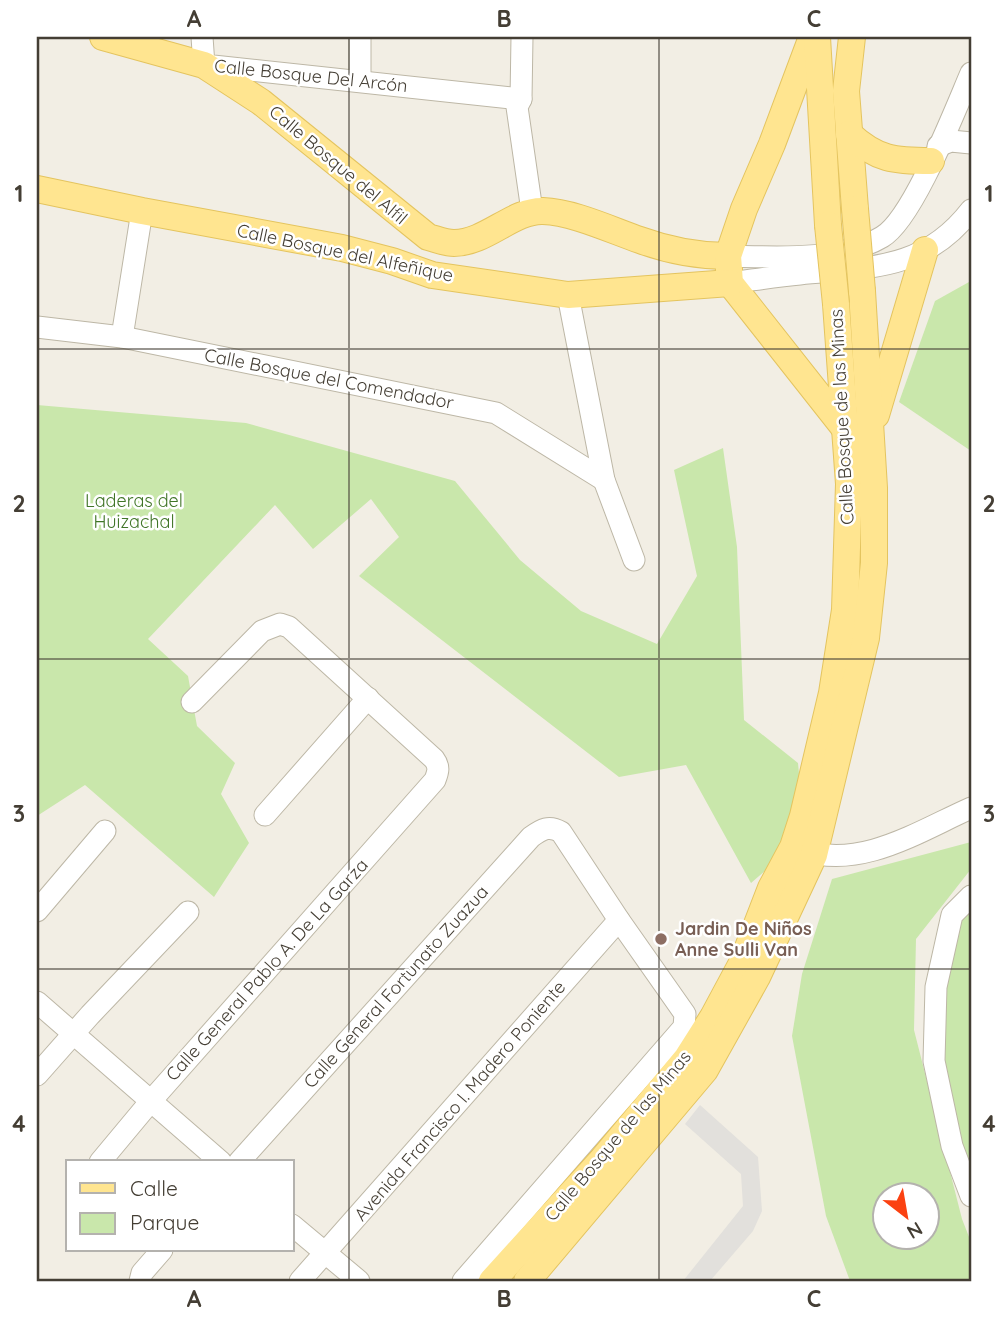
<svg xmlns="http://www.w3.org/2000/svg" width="1008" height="1318" viewBox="0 0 1008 1318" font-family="Quicksand,sans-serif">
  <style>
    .green { fill: #c9e7ab; fill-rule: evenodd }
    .parking { fill: #e2e0dc }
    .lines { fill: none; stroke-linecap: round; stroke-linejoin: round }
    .minor-casing { stroke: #bdb7a6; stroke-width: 23 }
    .major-casing { stroke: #e4c45f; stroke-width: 28 }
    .minor { stroke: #fff; stroke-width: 21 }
    .major { stroke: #ffe590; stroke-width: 26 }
    .major-bridge-casing { stroke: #e4c45f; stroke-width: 28; stroke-linecap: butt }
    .major-bridge { stroke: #ffe590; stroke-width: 26 }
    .grid { fill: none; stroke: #443e34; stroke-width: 2; stroke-opacity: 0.55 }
    .education-dot { fill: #8d6e63; stroke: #fff; stroke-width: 2.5 }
    .labels { text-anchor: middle; stroke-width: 5; stroke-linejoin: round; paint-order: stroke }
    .street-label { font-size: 18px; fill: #443e34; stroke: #fff }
    .park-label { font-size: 18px; fill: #407527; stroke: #fff }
    .education-label { font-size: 18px; font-weight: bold; fill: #785e54; stroke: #fff; text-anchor: start }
    .neatline { fill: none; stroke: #443e34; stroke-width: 2.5 }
    .grid-label { font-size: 23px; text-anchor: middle; font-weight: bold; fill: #443e34 }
  </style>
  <rect width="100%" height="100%" fill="#f2eee4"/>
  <!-- green -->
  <g class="green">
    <polygon points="969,282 971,284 971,451 899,402 935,301"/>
    <polygon points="37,405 246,423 455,481 520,560 581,611 657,644 697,576 674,470 723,448 737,547 744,720 798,763 803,816 793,847 751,883 686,765 619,777 359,576 399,537 371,499 313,549 275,505 148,639 188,676 197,726 235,763 221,794 249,843 214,897 85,785 37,816"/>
    <path d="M 971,842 L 971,869 L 916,939 L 914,1030 L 962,1219 L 971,1242 L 971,1281 L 850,1281 L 826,1216 L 792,1036 L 802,974 L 832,879 ZM 886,1196 L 928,1196 L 928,1238 L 886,1238 Z"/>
    <polygon points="971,904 971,1180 939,1059 943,987 958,919"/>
  </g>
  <!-- parking -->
  <polygon class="parking" points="700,1105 758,1157 762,1211 753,1231 710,1281 683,1281 743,1206 741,1174 685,1124"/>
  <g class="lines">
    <!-- minor casing -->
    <g class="minor-casing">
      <g id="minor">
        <polyline points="202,37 204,65 521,99"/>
        <polyline points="522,37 521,99 517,107 532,211"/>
        <polyline points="360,81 360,37"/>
        <polyline points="938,146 951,141 971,143"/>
        <path d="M 728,256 C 775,257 840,262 882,237 C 913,219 955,110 971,73"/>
        <path d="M 730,283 C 753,280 777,276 800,274 C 869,267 924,271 971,210"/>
        <polyline points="568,295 604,480 634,560"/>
        <polyline points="37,327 122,337 496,413 604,480"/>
        <polyline points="122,337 142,211"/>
        <polyline points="265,815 368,698"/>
        <path d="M 802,850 C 861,870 919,831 971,808"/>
        <polyline points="971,896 952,915 936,987 934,1061 952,1146 971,1196"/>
        <polyline points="37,911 105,831"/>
        <polyline points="37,1002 221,1162"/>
        <polyline points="37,1075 90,1015 188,912"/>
        <path d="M 100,1162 L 150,1102 L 435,780 C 438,772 440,767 434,759 L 289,627 L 280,624 L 262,631 L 192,702"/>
        <path d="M 239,1162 L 531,837 C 542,829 549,825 561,832 L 619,920 L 685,1014 L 684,1027 L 463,1281"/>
        <polyline points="292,1225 359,1281"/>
        <polyline points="140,1281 142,1273 162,1250"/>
        <polyline points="300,1281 619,920"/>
      </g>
    </g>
    <!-- major casing -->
    <g class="major-casing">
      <g id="major">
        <path d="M 103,37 L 204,65 L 261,102 L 428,237 C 436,239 445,243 454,243 C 486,243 513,210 543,211 C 573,212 611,230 640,240 C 670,251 696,256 728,256"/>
        <polyline points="812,37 772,144 744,209 728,256 730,283 846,430"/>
        <polyline points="817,37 828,225"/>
        <polyline points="852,37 846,91 855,209"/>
        <path d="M 849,134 C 877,160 895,161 931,161"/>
        <polyline points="37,189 142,211 342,248 392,261 432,275 568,295 730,283"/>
        <polyline points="876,415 925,250"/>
        <polyline points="492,1281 601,1161 687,1058 713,1017 742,963 771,888 793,847 803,816 832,693 845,610 849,484 836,304"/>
        <polyline points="527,1281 705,1070 757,977 814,855 866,638 874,563 874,488 862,291"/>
      </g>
    </g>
    <!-- minor -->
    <use href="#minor" class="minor"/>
    <!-- major -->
    <use href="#major" class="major"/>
    <!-- major-bridge casing -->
    <g class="major-bridge-casing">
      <g id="major-bridge">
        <polyline points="855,209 862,291"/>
        <polyline points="828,225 836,304"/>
      </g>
    </g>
    <!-- major-bridge -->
    <use href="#major-bridge" class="major-bridge"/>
  </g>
  <!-- grid -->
  <path class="grid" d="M 349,37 L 349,1281M 659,37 L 659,1281M 37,349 L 971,349M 37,659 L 971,659M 37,969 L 971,969"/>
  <!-- markers -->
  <circle class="education-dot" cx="661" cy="939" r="7"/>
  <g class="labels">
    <!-- street labels -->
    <g class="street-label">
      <text transform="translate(311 76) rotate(6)" y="6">Calle Bosque Del Arcón</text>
      <text transform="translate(338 165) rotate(40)" y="6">Calle Bosque del Alfil</text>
      <text transform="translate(345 253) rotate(12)" y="6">Calle Bosque del Alfeñique</text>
      <text transform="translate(329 379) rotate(11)" y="6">Calle Bosque del Comendador</text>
      <text transform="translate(842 417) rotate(-93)" y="6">Calle Bosque de las Minas</text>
      <text transform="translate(267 970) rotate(-48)" y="6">Calle General Pablo A. De La Garza</text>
      <text transform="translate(396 987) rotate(-48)" y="6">Calle General Fortunato Zuazua</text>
      <text transform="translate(460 1101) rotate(-49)" y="6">Avenida Francisco I. Madero Poniente</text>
      <text transform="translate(618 1136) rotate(-50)" y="6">Calle Bosque de las Minas</text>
    </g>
    <!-- park labels -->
    <g class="park-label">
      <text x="134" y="507">Laderas del<tspan x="134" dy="21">Huizachal</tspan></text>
    </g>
    <!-- education labels -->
    <g class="education-label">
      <text x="675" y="935">Jardin De Niños<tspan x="675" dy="21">Anne Sulli Van</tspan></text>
    </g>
  </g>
  <!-- border -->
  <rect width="1008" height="1318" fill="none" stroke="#ffffff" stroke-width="77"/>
  <!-- legend -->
  <rect x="66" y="1160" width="228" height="91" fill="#ffffff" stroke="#b4b2ae" stroke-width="2"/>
  <rect x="80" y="1183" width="35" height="10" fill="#ffe590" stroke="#b4b2ae" stroke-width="2"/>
  <text x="130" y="1196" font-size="21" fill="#443e34">Calle</text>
  <rect x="80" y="1213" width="35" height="21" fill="#c9e7ab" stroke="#b4b2ae" stroke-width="2"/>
  <text x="130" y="1230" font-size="21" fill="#443e34">Parque</text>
  <!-- north arrow -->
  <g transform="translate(906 1216) rotate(149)"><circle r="33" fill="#ffffff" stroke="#b4b2ae" stroke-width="2"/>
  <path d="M0-5L12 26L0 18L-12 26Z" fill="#fb4111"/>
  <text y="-10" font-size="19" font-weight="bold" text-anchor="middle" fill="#443e34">N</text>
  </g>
  <rect x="38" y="38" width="932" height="1242" class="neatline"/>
  <g class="grid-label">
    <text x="194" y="27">A</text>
    <text x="504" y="27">B</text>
    <text x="814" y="27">C</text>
    <text x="19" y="202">1</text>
    <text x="989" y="202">1</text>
    <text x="19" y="512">2</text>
    <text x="989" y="512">2</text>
    <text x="19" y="822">3</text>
    <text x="989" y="822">3</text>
    <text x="19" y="1132">4</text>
    <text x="989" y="1132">4</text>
    <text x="194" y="1307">A</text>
    <text x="504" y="1307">B</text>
    <text x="814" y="1307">C</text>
  </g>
</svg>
